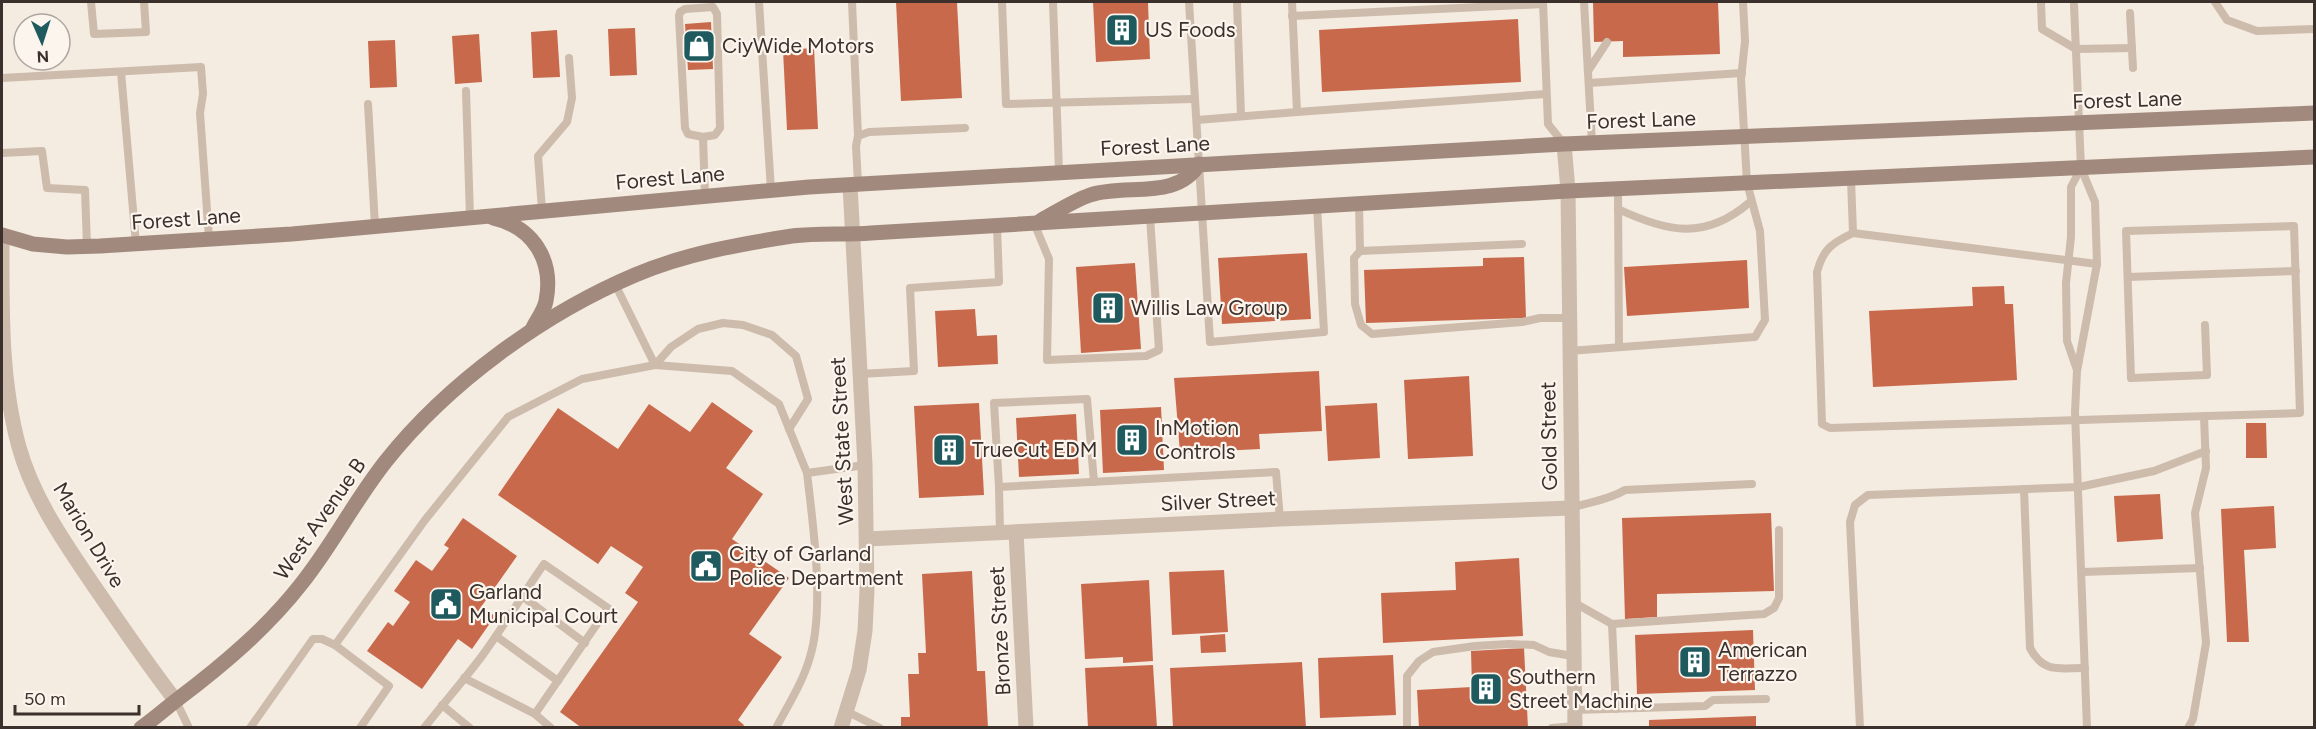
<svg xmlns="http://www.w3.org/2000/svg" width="2316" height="729" viewBox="0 0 2316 729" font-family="Figtree,sans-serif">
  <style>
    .building { fill: #c8694b }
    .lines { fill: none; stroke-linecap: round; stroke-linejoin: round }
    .service { stroke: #cdbbac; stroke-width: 8 }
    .minor { stroke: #cdbbac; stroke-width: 15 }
    .tertiary { stroke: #cdbbac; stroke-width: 15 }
    .secondary { stroke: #a18a7d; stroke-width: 15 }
    .labels { text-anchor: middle; stroke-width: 4.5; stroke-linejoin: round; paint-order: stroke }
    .poi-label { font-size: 21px; fill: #3b302b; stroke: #fbf5ee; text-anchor: start }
    .street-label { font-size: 21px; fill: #3b302b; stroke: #fbf5ee }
  </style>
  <rect width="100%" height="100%" fill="#f4ebe1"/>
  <!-- building -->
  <g class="building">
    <polygon points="896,2 957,2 962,98 901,101"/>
    <polygon points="1093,2 1148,2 1150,59 1096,62"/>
    <polygon points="1593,2 1718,2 1720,54 1623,57 1623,41 1594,42"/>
    <polygon points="1518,19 1521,82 1322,92 1319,30"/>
    <polygon points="711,22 713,69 688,70 685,24"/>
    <polygon points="635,28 637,75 610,76 608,29"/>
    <polygon points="557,30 560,77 533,78 531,32"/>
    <polygon points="479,34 482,82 455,84 452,36"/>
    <polygon points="395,40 397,87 370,88 368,41"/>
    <polygon points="814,48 818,129 787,130 783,50"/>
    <polygon points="1307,253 1311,319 1222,324 1218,258"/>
    <polygon points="1524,257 1526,318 1366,323 1364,270 1483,266 1483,258"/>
    <polygon points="1747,260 1749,308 1627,316 1624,267"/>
    <polygon points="1135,263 1141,349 1081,353 1076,267"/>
    <polygon points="2004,286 2005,304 2013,304 2017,380 1873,387 1869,311 1973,306 1972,287"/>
    <polygon points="975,309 977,336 997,335 998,364 938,367 935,311"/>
    <polygon points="1319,371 1322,431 1259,434 1260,449 1180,453 1174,378"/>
    <polygon points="1469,376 1473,456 1408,459 1404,380"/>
    <polygon points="712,402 753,431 726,468 763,494 732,539 789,578 749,634 782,657 738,720 744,725 742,728 582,728 560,712 638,602 625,593 643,567 611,546 598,564 498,495 558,408 618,449 649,404 690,432"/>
    <polygon points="979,403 984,495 919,498 914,406"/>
    <polygon points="1377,403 1380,458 1328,461 1325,406"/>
    <polygon points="1161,407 1164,470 1103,473 1100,410"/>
    <polygon points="1076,414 1079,474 1019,477 1016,418"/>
    <polygon points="2246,423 2266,423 2267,458 2246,458"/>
    <polygon points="2160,494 2163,539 2117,542 2114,496"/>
    <polygon points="2274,506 2276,548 2244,550 2249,642 2227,642 2221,509"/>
    <polygon points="1771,513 1774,591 1657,594 1657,617 1625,619 1622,518"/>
    <polygon points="463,518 517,556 481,607 495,616 472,649 458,639 422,689 367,651 388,622 393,626 410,602 394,591 416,560 432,571 449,548 444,545"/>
    <polygon points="1519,558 1523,636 1383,643 1381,593 1456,590 1455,562"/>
    <polygon points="1224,570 1228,632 1172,635 1169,572"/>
    <polygon points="972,571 977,671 985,671 988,728 901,728 901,717 910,717 908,674 919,674 918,653 926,653 922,574"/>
    <polygon points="1149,580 1153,661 1123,663 1123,657 1085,659 1081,584"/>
    <polygon points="1753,630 1755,690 1637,694 1635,635"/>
    <polygon points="1225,634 1226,652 1201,653 1200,636"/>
    <polygon points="1524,648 1528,728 1419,728 1417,690 1472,687 1471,651"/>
    <polygon points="1393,655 1396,715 1320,718 1318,658"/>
    <polygon points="1302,662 1306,728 1173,728 1170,668"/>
    <polygon points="1153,665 1157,728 1088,728 1085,668"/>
    <polygon points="1756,716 1756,728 1649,728 1649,720"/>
  </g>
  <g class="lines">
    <!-- service -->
    <g class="service">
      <polyline points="91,2 94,34 146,32 144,2"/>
      <polyline points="759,2 771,190"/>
      <polyline points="852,2 858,136"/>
      <polyline points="1002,2 1006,104 1193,99"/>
      <polyline points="1053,2 1059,172"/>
      <polyline points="1189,2 1210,342 1324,332 1317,206"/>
      <polyline points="1237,2 1241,116"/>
      <polyline points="1543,2 1548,124 1564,144"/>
      <polyline points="1584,2 1592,143"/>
      <polyline points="2041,2 2042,29 2076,49 2132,48"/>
      <polyline points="2215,2 2227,20 2257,31 2314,29"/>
      <polyline points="2074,5 2081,168 2095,202 2097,264 2077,371 2075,412 2087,728"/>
      <polyline points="2130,13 2133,68"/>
      <polyline points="1292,16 1543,4"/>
      <polyline points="1588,71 1607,42"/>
      <polyline points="121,72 136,244"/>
      <polyline points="2,78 201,67 203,94 200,113 209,238"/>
      <polyline points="1589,83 1742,73"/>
      <polyline points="466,91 470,217"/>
      <polyline points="368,104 375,226"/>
      <polyline points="1297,112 1546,94"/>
      <polyline points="1197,120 1297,112 1292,2"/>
      <polyline points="703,137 688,134 685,128 679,16 680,12 685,9 713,7 717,14 720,128 715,135 703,137 705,196"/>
      <polyline points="2,153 42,151 47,188 85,190 87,246"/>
      <path d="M 1851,179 L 1853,233 C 1832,243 1823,249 1817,272 L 1822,424 L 1830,428 L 2300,413 L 2294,226 L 2126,231 L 2131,378 L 2207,375 L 2205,325"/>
      <polyline points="858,184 856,146 858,136 869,132 965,128"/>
      <polyline points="1618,189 1619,347"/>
      <polyline points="1359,204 1360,251 1522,244"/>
      <path d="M 1618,209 C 1667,232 1705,241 1750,202"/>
      <polyline points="542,210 538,156 567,122 572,98 569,58"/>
      <polyline points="1034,223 1049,259 1047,360 1146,356 1159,350 1150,217"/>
      <polyline points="1853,233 2097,264"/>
      <polyline points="1360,251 1354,258 1355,304 1361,325 1372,334 1522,322 1540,318 1569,318"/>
      <polyline points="2128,277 2296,271"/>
      <polyline points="615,284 655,365 732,371 779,404 807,473"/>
      <polyline points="1569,351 1755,337 1765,320 1760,231 1747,183 1741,79 1745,41 1743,2"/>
      <polyline points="2077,370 2067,341 2066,283 2071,237 2071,187 2081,168"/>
      <polyline points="860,374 914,371 910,288 999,282 997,226"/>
      <polyline points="999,487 994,403 1087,399 1094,482"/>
      <path d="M 2024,489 L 2030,648 C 2044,674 2059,668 2085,668"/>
      <path d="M 1571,508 C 1589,502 1609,500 1625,490 L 1752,484"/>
      <polyline points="1000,533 999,487 1276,472 1280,519"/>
      <polyline points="2082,572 2200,568"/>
      <polyline points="522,596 585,643"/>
      <polyline points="1573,602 1612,624 1764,614 1774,608 1779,598 1779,530"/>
      <polyline points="1612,624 1616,709"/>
      <polyline points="496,636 558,681"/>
      <polyline points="176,701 189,728"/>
      <polyline points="442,705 470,728"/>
      <polyline points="1574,710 1705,706 1713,700 1766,699"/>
      <polyline points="846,711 880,728"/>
      <polyline points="535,714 551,728"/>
      <polyline points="250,728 313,639 322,639 335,645"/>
      <polyline points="360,728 389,686 335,645 425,520 508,417 582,379 655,365 671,347 698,329 723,323 743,325 772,335 796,356 808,399 789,429"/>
      <path d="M 424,728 C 443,704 464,680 482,656 C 504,626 523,594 544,564 L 608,608 L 535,714 L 464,678"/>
      <path d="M 776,728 C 788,705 803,682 810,657 C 825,607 813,525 807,473 L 865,465"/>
      <polyline points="1407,728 1407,676 1419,661 1433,652 1475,646 1509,644 1534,645 1549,652 1573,656"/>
      <polyline points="1552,728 1575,726"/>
      <polyline points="1860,728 1850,522 1855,505 1868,495 2079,487 2154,471 2206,451"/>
      <polyline points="2188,728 2193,719 2206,643 2195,513 2206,468 2204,416"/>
    </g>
    <!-- minor -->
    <g class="minor">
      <polyline points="1564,144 1568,191 1575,728"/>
      <polyline points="1016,532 1026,728"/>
      <polyline points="867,539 1280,519 1571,508"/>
    </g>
    <!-- tertiary -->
    <g class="tertiary">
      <path d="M 2,235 C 2,306 0,378 19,447 C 33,498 65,543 94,586 C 121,625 147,664 176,701"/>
      <polyline points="841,728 859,670 865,631 867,590 865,465 850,185"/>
    </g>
    <!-- secondary -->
    <g class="secondary">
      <path d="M 493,218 C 533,227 554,260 546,301 C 544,312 536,320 532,330"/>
      <path d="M 1040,221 C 1056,212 1073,201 1090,195 C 1126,183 1177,201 1199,164"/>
      <polyline points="2,235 33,244 67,247 100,246 292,234 809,187 1564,144 2314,113"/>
      <path d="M 141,728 C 154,719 165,709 178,699 C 223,665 267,628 302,583 C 333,544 355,500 386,461 C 448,383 543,314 635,275 C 684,254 740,244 792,236 C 818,233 845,235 871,233 L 1568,191 L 2314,157"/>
    </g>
  </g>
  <!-- icons -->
  <defs>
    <g id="building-square" transform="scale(1.725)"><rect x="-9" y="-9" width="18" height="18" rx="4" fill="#1f5a5e" stroke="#fbf5ee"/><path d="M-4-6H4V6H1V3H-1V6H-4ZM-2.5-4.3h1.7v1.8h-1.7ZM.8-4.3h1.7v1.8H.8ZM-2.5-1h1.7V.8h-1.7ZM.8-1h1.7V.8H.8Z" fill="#fff"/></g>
    <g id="shop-square" transform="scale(1.725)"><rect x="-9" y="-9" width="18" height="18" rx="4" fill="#1f5a5e" stroke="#fbf5ee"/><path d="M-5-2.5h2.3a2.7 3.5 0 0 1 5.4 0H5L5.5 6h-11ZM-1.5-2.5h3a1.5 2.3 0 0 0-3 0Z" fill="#fff"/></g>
    <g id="civic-square" transform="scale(1.725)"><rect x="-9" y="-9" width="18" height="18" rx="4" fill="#1f5a5e" stroke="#fbf5ee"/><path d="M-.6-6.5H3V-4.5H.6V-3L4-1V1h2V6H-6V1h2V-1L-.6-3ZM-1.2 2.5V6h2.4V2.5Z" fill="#fff"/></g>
  </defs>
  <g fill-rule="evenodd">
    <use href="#building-square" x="1122" y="30"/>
    <use href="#shop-square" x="699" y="46"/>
    <use href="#building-square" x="1108" y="308"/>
    <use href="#building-square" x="1132" y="440"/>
    <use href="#building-square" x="949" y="450"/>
    <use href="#civic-square" x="706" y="566"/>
    <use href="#civic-square" x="446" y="604"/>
    <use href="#building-square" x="1695" y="662"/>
    <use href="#building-square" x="1486" y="689"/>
  </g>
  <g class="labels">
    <!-- poi labels -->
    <g class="poi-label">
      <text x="1145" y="37">US Foods</text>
      <text x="722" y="53">CiyWide Motors</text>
      <text x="1131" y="315">Willis Law Group</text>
      <text x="1155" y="435">InMotion<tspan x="1155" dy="24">Controls</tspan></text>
      <text x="972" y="457">TrueCut EDM</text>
      <text x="729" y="561">City of Garland<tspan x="729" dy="24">Police Department</tspan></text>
      <text x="469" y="599">Garland<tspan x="469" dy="24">Municipal Court</tspan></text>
      <text x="1718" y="657">American<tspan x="1718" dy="24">Terrazzo</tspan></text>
      <text x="1509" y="684">Southern<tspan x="1509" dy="24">Street Machine</tspan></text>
    </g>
    <!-- street labels -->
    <g class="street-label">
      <text transform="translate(2127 100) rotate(-2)" y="7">Forest Lane</text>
      <text transform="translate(1641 120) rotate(-2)" y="7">Forest Lane</text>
      <text transform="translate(1155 146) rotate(-3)" y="7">Forest Lane</text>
      <text transform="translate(670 178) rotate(-5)" y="7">Forest Lane</text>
      <text transform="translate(186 219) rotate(-4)" y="7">Forest Lane</text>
      <text transform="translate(1549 436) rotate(-91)" y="7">Gold Street</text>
      <text transform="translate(842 441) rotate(-93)" y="7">West State Street</text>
      <text transform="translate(1218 501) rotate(-3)" y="7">Silver Street</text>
      <text transform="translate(320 519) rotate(-55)" y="7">West Avenue B</text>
      <text transform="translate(89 535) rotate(59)" y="7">Marion Drive</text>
      <text transform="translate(1000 631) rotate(-93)" y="7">Bronze Street</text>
    </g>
  </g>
  <!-- border -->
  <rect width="2316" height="729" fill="none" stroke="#3b302b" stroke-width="6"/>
  <!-- north arrow -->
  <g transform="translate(42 42) rotate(177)"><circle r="28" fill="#fbf5ee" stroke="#aea6a0" stroke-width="1.5"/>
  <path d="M0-4.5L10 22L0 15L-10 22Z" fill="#1f5a5e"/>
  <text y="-9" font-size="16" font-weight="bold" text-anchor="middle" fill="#3b302b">N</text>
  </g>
  <!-- scale -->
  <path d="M15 705v9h124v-9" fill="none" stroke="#3b302b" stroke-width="3"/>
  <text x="24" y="705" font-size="18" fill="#3b302b" stroke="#fbf5ee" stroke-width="4.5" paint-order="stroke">50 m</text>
</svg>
